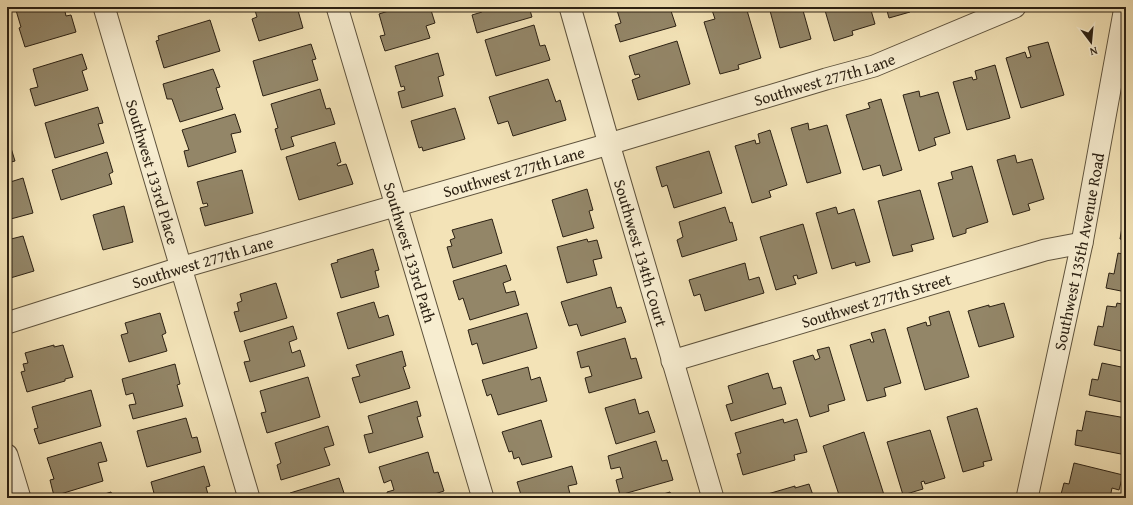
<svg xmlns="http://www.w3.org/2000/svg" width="1133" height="505" viewBox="0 0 1133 505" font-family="'Gentium Book Plus',serif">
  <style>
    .building { fill: #938668; stroke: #2c2113 }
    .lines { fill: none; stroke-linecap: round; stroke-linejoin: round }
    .minor-casing { stroke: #5e523c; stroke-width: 23 }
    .minor { stroke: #f7edd0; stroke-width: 21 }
    .labels { text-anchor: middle; stroke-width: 3.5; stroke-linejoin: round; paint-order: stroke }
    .street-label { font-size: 16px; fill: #2c2113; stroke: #f7edd0 }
  </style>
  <rect width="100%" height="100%" fill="#f3e3b7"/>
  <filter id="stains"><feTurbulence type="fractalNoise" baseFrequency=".005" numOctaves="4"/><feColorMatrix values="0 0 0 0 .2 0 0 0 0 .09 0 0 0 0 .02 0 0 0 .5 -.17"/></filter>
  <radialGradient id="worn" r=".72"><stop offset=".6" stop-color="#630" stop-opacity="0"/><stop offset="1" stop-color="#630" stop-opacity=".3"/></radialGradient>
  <!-- building -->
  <g class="building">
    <polygon points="15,7 64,7 66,16 71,15 76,32 25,47 19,28 21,27"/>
    <polygon points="254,7 297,7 303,28 259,41 252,19 257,17"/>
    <polygon points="401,7 430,7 435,23 426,26 430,38 385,51 380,36 385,35 379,14"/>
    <polygon points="481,7 529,7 532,17 477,33 472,15 482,12"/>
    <polygon points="616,7 661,7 662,10 670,8 676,26 620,42 615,25 621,23"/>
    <polygon points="711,7 746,7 761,58 738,65 739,69 720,74 704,22 715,19"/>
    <polygon points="769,7 802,7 811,39 780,48"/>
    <polygon points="815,7 870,7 875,24 852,31 853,35 834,41 824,7 816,9"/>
    <polygon points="886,7 911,7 908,8 910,12 889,18"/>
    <polygon points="210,20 220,51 164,68 156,41 159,40 158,36"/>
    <polygon points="534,25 540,46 545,45 550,60 496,76 485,40"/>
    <polygon points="677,41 690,84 638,100 632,80 640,77 639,74 635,75 629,56"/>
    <polygon points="1048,42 1064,95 1021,108 1006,58 1025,52 1027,58 1031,57 1028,47"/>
    <polygon points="311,44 316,59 312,60 318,80 263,96 253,61"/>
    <polygon points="438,53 444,75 438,77 443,96 402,108 398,92 405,90 404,86 401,87 395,66"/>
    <polygon points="82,54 87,69 82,71 88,90 35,106 30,89 38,87 33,69"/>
    <polygon points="995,65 1010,118 967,130 953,82 972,77 973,80 977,79 975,71"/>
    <polygon points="213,69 220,87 216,88 223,109 180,122 172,99 167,99 163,84"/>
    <polygon points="548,79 556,102 560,100 566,120 513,136 508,121 498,124 489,97"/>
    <polygon points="320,89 326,109 330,108 335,124 291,137 294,146 281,150 275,129 278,128 271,104"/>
    <polygon points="919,91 920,97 938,92 950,133 934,138 936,145 919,151 903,95"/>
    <polygon points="881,99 902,170 883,176 880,165 863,170 846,115 870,108 868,103"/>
    <polygon points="98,107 103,123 98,124 104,143 55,158 45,123"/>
    <polygon points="455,108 465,139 423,151 422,147 419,148 411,121"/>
    <polygon points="235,114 241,132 231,134 236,152 188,167 184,151 189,150 182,130"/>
    <polygon points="808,123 809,130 827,125 841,173 807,183 791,128"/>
    <polygon points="770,130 787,185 769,191 771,197 752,203 735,146 755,140 756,144 760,143 758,134"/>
    <polygon points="335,142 341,162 337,164 338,166 346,164 353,184 299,200 286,157"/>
    <polygon points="7,144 9,149 11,148 15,161 7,163"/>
    <polygon points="709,151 722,193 674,208 667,185 662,187 656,167"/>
    <polygon points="107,152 113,172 109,174 112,184 61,200 52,170"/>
    <polygon points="1015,155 1017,163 1032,159 1044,199 1028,204 1030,210 1013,215 997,160"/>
    <polygon points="972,166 988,222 966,229 966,233 953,237 938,183 953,179 951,172"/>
    <polygon points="242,170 253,213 205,226 200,208 208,206 207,203 203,204 197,182"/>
    <polygon points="23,178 33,213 7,220 7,183"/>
    <polygon points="587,189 593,210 589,211 594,228 563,237 552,200"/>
    <polygon points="920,190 934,239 911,245 913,251 893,256 878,201"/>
    <polygon points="124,206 133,242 103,250 93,215"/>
    <polygon points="725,207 730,223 732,222 737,240 682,257 677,240 683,237 679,222"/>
    <polygon points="836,207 838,214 854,209 870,262 856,266 855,262 832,269 816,213"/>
    <polygon points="492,219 502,253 453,268 447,247 452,246 450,240 455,238 452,230"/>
    <polygon points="1123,222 1126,223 1126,240 1120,239"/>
    <polygon points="803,224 817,273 798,279 797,275 793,276 796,284 776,290 760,237"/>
    <polygon points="23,236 34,271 7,279 7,240"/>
    <polygon points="587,239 588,242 597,240 602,258 593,260 597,275 567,283 557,247"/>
    <polygon points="373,249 379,270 375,271 379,287 341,298 331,264 338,262 337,260"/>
    <polygon points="1118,253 1126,255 1126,292 1106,288 1109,273 1114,274"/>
    <polygon points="745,263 749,280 759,277 764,293 705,311 700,294 694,296 689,280"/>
    <polygon points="506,265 511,280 503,283 506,293 515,291 519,305 470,320 463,298 459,300 453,281"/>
    <polygon points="276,283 287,318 240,332 234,312 239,311 237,303 242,301 240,294"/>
    <polygon points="611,287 617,308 621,307 626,322 581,336 577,324 569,326 561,302"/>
    <polygon points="374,302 379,318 388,315 394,335 348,349 337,313"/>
    <polygon points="1004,303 1014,337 979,347 968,311 989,305 989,307"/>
    <polygon points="1117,303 1126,305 1126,352 1094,345 1098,326 1103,327 1107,306 1116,307"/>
    <polygon points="949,311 969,377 925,390 907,328 926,322 927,326 931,325 929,317"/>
    <polygon points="160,313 166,333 162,335 167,351 129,362 121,335 128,333 125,323"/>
    <polygon points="527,313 537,348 483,364 477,343 472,345 468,330"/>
    <polygon points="293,326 297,339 289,342 292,353 300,350 305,366 250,382 244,362 250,361 244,341"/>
    <polygon points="885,329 901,383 884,388 886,396 867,401 850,345 870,339 871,342 874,342 871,333"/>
    <polygon points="625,338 631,359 636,358 642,378 589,393 585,378 592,376 589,366 581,368 577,352"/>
    <polygon points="54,345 54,347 63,345 73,377 65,379 65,381 27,392 21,372 25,371 23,364 28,363 25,353"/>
    <polygon points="829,347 845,400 828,405 829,411 810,417 793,361 813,355 815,360 820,358 817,350"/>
    <polygon points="402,351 406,366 403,367 410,388 360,403 352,378 360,376 356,365"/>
    <polygon points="1102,363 1126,368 1126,403 1089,395 1092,379 1098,380"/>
    <polygon points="175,364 180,384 177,385 183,406 133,419 129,405 136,404 133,393 126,395 122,379"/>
    <polygon points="528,367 531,380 540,377 547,401 498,415 491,394 487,396 482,380"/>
    <polygon points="768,373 773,389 781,387 786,404 731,421 726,405 733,403 728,386"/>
    <polygon points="308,377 320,417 267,433 261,413 266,412 260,391"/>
    <polygon points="91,390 101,426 39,444 34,429 38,428 32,407"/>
    <polygon points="635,399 639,414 648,411 655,432 616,444 605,408"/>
    <polygon points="417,401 421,416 417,417 423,437 369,453 364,435 373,433 368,416"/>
    <polygon points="977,408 992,460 983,462 984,466 963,472 947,417"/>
    <polygon points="1086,411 1126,418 1126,455 1075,445 1077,430 1082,431"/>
    <polygon points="186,418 192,438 197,437 201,452 147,467 137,431"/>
    <polygon points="783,419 784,423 797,419 807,452 794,455 795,460 743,475 737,454 741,453 735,433"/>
    <polygon points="541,420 552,457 522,465 519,457 514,459 512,451 509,452 502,432"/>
    <polygon points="328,426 334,445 324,448 330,465 281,480 277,465 281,463 275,443"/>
    <polygon points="930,430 945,478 925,484 924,481 921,482 923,489 903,495 887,442"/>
    <polygon points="864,432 885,498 840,498 823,446"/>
    <polygon points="656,441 662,461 667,460 673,480 620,495 616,480 623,478 620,467 611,469 608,456"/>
    <polygon points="101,442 107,461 98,463 103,481 54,496 50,480 54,479 47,458"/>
    <polygon points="428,452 434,473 438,472 444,491 422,498 388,498 387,492 394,490 391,480 384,483 379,467"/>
    <polygon points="1074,463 1123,475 1119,490 1112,488 1110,498 1060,498 1064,483 1069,484"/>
    <polygon points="204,466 210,486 206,487 209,498 165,498 164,495 155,497 151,482"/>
    <polygon points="572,466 577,484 568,486 571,498 522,498 517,482"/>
    <polygon points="339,478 344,493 335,496 336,498 291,498 290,493"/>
    <polygon points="809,484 814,498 754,498 795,486 795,488"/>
    <polygon points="111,492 113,498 92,498"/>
    <polygon points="670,492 672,498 650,498"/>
  </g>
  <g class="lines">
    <!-- minor casing -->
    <g class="minor-casing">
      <g id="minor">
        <path id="s1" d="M 104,7 L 249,498"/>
        <path id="s2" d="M 337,7 L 483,498"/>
        <path id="s3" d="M 570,7 L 609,144 L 713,498"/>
        <path id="s4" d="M 7,323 L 180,268 L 609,144 L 826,79 L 874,66 L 1015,7"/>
        <path id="s5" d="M 672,361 L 1045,250 L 1082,243"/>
        <polyline points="7,455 20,498"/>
        <path id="s6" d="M 1027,498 L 1082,243 L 1125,7"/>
      </g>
    </g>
    <!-- minor -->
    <use href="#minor" class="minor"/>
  </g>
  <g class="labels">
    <!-- street labels -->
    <g class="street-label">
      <text dy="6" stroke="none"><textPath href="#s4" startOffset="853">Southwest 277th Lane</textPath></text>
      <text dy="6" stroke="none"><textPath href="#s1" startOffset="172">Southwest 133rd Place</textPath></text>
      <text dy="6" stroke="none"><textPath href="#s4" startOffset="529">Southwest 277th Lane</textPath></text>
      <text dy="6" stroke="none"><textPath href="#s6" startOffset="252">Southwest 135th Avenue Road</textPath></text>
      <text dy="6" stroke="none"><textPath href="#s2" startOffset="256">Southwest 133rd Path</textPath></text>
      <text dy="6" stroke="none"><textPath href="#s3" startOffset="256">Southwest 134th Court</textPath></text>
      <text dy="6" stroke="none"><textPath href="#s4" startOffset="205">Southwest 277th Lane</textPath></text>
      <text dy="6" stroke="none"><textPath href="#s5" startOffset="213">Southwest 277th Street</textPath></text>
    </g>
  </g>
  <!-- margin -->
  <rect width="1133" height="505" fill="none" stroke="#f3e3b7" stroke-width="24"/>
  <rect x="8" y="8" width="1117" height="489" fill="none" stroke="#2c2113" stroke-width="2"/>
  <rect x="12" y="12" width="1109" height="481" fill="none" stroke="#2c2113"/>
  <!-- north arrow -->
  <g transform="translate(1091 42) rotate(164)" stroke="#f7edd0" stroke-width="3" paint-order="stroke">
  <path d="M0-3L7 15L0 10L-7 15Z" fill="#2c2113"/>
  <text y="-6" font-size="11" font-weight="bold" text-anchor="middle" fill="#2c2113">N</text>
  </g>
  <rect width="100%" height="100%" filter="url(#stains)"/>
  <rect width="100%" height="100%" fill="url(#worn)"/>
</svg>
